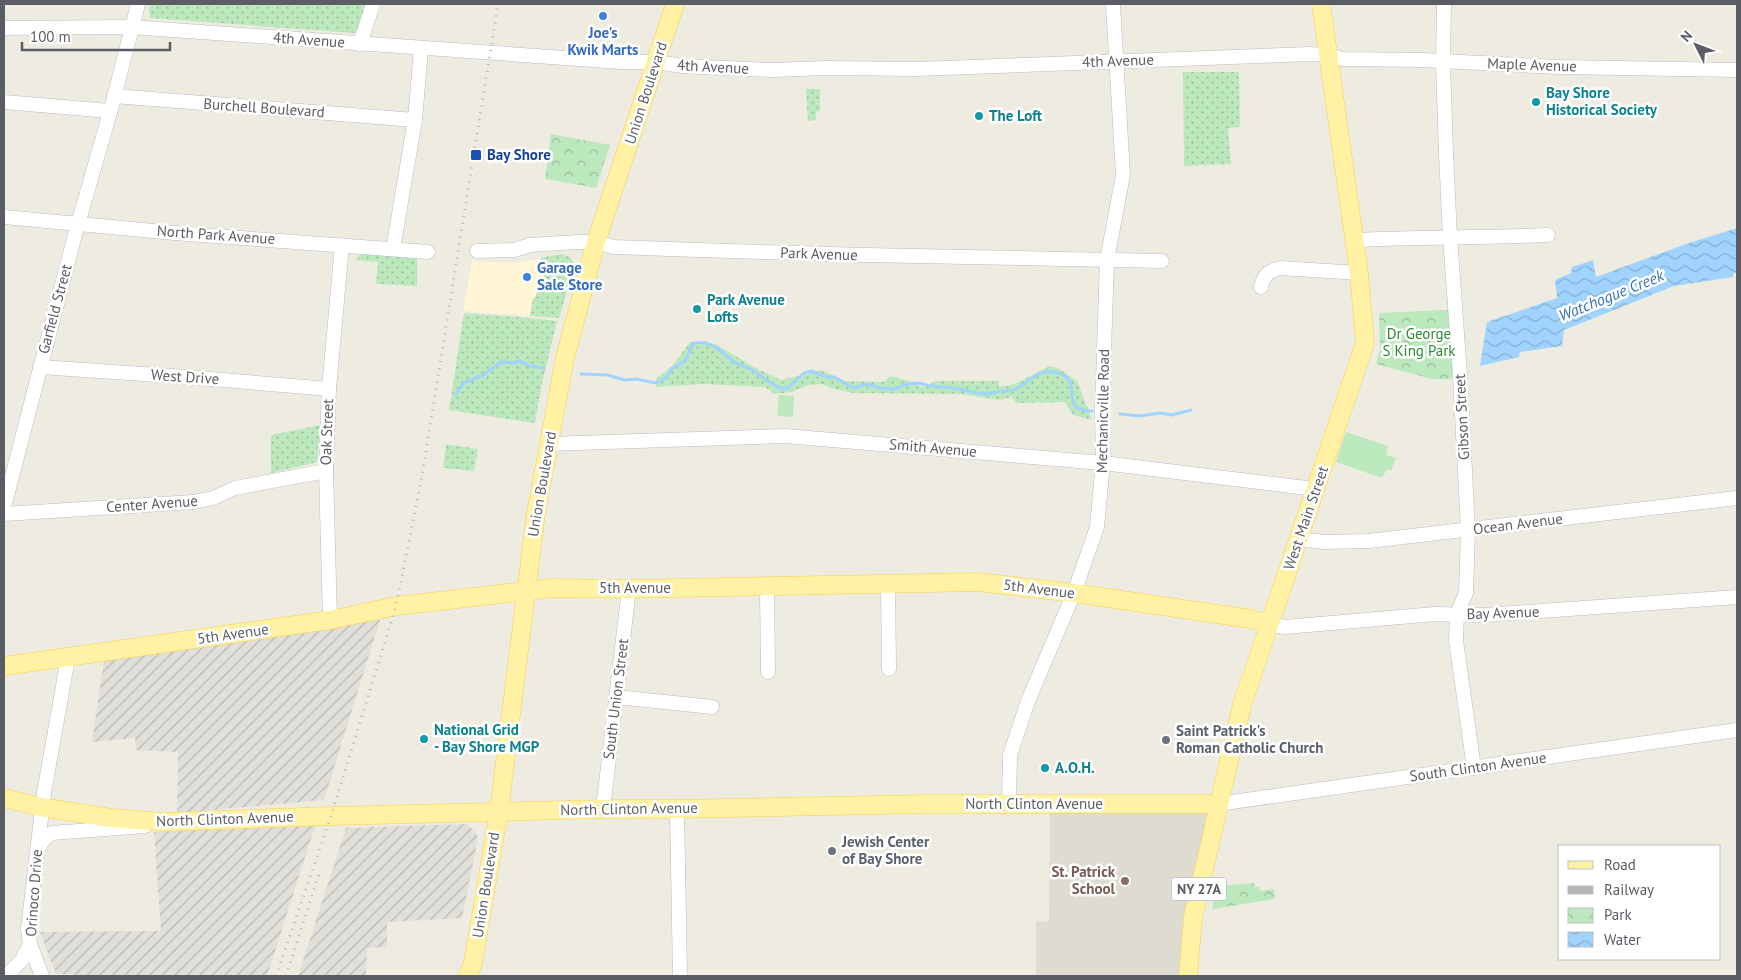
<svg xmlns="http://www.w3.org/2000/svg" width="1741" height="980" viewBox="0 0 1741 980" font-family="'PT Sans',sans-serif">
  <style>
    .commercial { fill: #fff6d5 }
    .industrial { fill: url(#industrial-furrows) }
    .education { fill: #dedbd0 }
    .grass { fill: url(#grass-dots) }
    .park { fill: url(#park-crowns) }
    .garden { fill: #bbe8bc }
    .water { fill: url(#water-waves) }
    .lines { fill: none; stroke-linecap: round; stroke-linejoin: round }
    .stream { stroke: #a0d4ff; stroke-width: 3 }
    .minor-casing { stroke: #b9bcc2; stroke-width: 15 }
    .major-casing { stroke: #fccd4c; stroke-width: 19 }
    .minor { stroke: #fff; stroke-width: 14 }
    .major { stroke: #fff2a5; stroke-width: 18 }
    .rail { stroke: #b5b6b7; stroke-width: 3; stroke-dasharray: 1 6; stroke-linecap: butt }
    .shop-dot { fill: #3f7fe0; stroke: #fff; stroke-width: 2 }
    .culture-dot { fill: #0f9aa8; stroke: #fff; stroke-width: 2 }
    .transit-dot { fill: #1a4fb4; stroke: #fff; stroke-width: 2 }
    .worship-dot { fill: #6b7280; stroke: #fff; stroke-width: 2 }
    .education-dot { fill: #8d6e63; stroke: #fff; stroke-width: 2 }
    .labels { text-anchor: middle; stroke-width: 5; stroke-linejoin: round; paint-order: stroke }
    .shield { fill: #fff; stroke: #8c8e92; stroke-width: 1 }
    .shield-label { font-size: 14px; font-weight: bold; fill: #5a5e64 }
    .shop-label { font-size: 15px; font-weight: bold; fill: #366cbe; stroke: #fff }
    .street-label { font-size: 15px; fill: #5a5e64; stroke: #fff }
    .culture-label { font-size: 15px; font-weight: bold; fill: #0d838f; stroke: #fff; text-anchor: start }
    .transit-label { font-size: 15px; font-weight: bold; fill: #164399; stroke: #fff; text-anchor: start }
    .park-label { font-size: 15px; fill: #2e8733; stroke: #fff }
    .worship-label { font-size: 15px; font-weight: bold; fill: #5b616d; stroke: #fff; text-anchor: start }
    .education-label { font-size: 15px; font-weight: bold; fill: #785e54; stroke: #fff; text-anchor: end }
    .water-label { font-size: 16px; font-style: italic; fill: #3674b9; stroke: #fff }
  </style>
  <defs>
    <pattern id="industrial-furrows" width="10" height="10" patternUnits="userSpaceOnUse" patternTransform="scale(1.25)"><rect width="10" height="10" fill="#e1dfd9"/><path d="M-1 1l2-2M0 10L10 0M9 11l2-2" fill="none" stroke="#b9b8b4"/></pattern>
    <pattern id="grass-dots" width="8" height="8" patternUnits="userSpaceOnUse" patternTransform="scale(1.25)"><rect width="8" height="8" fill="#bbe8bc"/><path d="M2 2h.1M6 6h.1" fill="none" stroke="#9bbf9c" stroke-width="1.8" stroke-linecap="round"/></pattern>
    <pattern id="park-crowns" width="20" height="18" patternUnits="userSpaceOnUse" patternTransform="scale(1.25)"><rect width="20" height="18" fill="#bbe8bc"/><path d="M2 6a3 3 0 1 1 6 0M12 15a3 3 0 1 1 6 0" fill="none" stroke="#9bbf9c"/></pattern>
    <pattern id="water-waves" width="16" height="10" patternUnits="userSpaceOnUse" patternTransform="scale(1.25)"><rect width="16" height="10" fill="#a0d4ff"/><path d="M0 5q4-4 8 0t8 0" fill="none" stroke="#85afd2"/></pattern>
  </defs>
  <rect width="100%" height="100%" fill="#eeece1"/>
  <!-- commercial -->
  <polygon class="commercial" points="540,258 544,273 543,280 539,286 530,316 463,311 472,261 516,263"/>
  <!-- industrial -->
  <g class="industrial">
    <polygon points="380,620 324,800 177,813 178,752 136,750 135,738 92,742 104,661"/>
    <polygon points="316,823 267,976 75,976 74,974 56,974 40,932 161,931 154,832"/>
    <polygon points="467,824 476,833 478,838 462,918 387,922 387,947 367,948 366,976 298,976 346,828"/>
  </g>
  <!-- education -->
  <polygon class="education" points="1050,804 1218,804 1188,976 1036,976 1036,920 1039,922 1049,921"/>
  <!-- grass -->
  <g class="grass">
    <polygon points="150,4 366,4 358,28 354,33 150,18 149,10"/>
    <polygon points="1183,72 1239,72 1240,127 1228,128 1231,164 1184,166"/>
    <polygon points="806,89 820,89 820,111 816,112 816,120 808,121"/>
    <polygon points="362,253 417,258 417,286 376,284 378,262 356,260"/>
    <polygon points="562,254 570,257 575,265 559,318 530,316 533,298 535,298 539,286 543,280 544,273 540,258"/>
    <polygon points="464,313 530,318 557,321 542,383 535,423 449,410"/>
    <path d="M 690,342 L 715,344 L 754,367 L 781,380 L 821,370 L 845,381 L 883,382 L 891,376 L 912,382 L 922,387 L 937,381 L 999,381 L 999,386 C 1013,389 1036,371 1051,366 L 1061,370 L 1077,381 L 1092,420 L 1073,415 L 1065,402 L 1016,403 L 1012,397 L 999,400 L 961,394 L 854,393 L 834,389 L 822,384 L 809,385 L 792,392 L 775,394 L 765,387 L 704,384 L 656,387 L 656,379 L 672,366 Z"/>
    <polygon points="320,425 317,462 271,473 271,435"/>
    <polygon points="446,444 478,449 474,471 443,468"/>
  </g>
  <!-- park -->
  <g class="park">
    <polygon points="551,134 610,145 596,188 545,179"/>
    <polygon points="1448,310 1453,373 1451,379 1432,379 1376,364 1380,350 1379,313"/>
    <polygon points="1254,883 1255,887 1259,887 1260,891 1274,889 1275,899 1212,909 1217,886"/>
  </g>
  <!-- garden -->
  <g class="garden">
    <polygon points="779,395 794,396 793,417 777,416"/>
    <polygon points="1346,432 1388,446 1386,455 1396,458 1391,471 1387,469 1382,478 1336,462"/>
  </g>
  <!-- water -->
  <polygon class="water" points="1737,228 1737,273 1733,273 1733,277 1674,286 1564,330 1562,346 1520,352 1519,357 1480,366 1487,322 1557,298 1555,280 1571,273 1572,267 1593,260 1596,277 1686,244"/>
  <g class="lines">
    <!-- stream -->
    <g class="stream">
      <path d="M 581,374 L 608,375 L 624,380 L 636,379 L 656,383 L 666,378 L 672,368 L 685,361 L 693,344 C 710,338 721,352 733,361 C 740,366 748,367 754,371 C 765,378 771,386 784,389 L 789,387 L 804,373 L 811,371 L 827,377 L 834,377 L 854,388 L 867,384 L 880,388 L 894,389 L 908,384 L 919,383 L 926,385 C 937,387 949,387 960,389 C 969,391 978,394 987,394 C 992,394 997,391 1002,391 C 1006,391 1010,391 1014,390 C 1028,384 1037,368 1055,372 C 1087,379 1056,411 1092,411"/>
      <polyline points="456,394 464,383 483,375 501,362 514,363 519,361 531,366 544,368"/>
      <polyline points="1120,414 1140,416 1160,413 1172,415 1191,410"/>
    </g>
    <!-- minor casing -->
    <g class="minor-casing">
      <g id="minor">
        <polyline points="1444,4 1443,62 1446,154 1450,237 1460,375 1468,530 1466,593 1457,614 1456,641 1474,768"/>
        <polyline points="4,28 131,27 621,62 656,62 682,66 772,70 826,68 917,69 1309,54 1328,55 1343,59 1422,60 1559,67 1737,70"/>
        <polyline points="360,44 373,4"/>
        <polyline points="114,96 415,120"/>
        <polyline points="4,102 110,111"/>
        <polyline points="4,217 175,233 428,252"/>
        <path d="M 1355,240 C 1419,237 1484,238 1548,235"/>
        <polyline points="393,249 415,120 421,49"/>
        <polyline points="477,251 514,250 530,245 578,242 596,242 614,247 697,250 865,255 1162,261"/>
        <path d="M 1261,287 C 1264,275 1268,271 1280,268 L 1359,273"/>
        <polyline points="40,367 187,377 329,389"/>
        <polyline points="548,444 785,436 1103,463 1315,489"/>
        <polyline points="4,507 76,231 113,102 138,4"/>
        <polyline points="4,514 193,502 213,498 235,488 326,471"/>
        <polyline points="1299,539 1324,542 1369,541 1737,498"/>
        <polyline points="888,584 889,669"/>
        <polyline points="767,587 768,672"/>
        <polyline points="330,620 326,471 329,389 342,245"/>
        <polyline points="1268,624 1285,627 1435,614 1485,615 1737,597"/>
        <polyline points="617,697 712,707"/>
        <polyline points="1009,804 1010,755 1028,701 1074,593 1097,527 1103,463 1102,412 1107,260 1123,175 1113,4"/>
        <polyline points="1218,804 1737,730"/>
        <polyline points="603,809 629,589"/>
        <polyline points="677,809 680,976"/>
        <polyline points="38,849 43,840 52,833 145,826"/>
        <polyline points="6,976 22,960 30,944"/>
        <polyline points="42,976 30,944 28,929 44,793 68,658"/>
      </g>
    </g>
    <!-- major casing -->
    <g class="major-casing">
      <g id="major">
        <polyline points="4,666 330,620 396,606 552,588 629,589 978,582 1074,593 1251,619 1268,624"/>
        <polyline points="4,798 41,807 111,818 163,822 331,816 603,809 677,809 928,804 1218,804"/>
        <polyline points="468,976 473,963 499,811 536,513 565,358 596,242 675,4"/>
        <polyline points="1188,976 1193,917 1242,705 1365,343 1359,273 1321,4"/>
      </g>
    </g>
    <!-- minor -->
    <use href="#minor" class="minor"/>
    <!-- major -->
    <use href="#major" class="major"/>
    <!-- rail -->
    <g class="rail">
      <polyline points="276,976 331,816 396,606 422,476 498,4"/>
      <polyline points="286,976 319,874"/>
    </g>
  </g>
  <!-- markers -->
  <g class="shop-dot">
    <circle cx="603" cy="16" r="5"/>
    <circle cx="527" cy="277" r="5"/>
  </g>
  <g class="culture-dot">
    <circle cx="1536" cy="102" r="5"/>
    <circle cx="979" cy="116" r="5"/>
    <circle cx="697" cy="309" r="5"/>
    <circle cx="424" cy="739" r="5"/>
    <circle cx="1045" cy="768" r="5"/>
  </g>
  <rect class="transit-dot" x="470" y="149" width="12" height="12" rx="2.5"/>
  <g class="worship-dot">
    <circle cx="1166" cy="740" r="5"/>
    <circle cx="832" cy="851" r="5"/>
  </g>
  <circle class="education-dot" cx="1125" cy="881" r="5"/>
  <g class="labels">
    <!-- shield labels -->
    <rect class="shield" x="1171.5" y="877.5" width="55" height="23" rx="4"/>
    <g class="shield-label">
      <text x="1199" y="894">NY 27A</text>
    </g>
    <!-- shop labels -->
    <g class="shop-label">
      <text x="603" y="38">Joe's<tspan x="603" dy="17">Kwik Marts</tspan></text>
      <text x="537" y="273" text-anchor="start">Garage<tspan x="537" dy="17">Sale Store</tspan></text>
    </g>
    <!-- street labels -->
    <g class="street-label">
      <text transform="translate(309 40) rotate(4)" y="5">4th Avenue</text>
      <text transform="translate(1118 61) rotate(-2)" y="5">4th Avenue</text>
      <text transform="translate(1532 65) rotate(2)" y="5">Maple Avenue</text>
      <text transform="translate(713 67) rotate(3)" y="5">4th Avenue</text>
      <text transform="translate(646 93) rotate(-72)" y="5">Union Boulevard</text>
      <text transform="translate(264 108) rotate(4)" y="5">Burchell Boulevard</text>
      <text transform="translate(216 235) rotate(4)" y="5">North Park Avenue</text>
      <text transform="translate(819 254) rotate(2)" y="5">Park Avenue</text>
      <text transform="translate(55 309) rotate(-75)" y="5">Garfield Street</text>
      <text transform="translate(185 377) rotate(4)" y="5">West Drive</text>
      <text transform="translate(1103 411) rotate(-89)" y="5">Mechanicville Road</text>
      <text transform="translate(1462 417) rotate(-93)" y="5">Gibson Street</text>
      <text transform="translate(327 432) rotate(-88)" y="5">Oak Street</text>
      <text transform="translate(933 448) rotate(5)" y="5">Smith Avenue</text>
      <text transform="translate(542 484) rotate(-80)" y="5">Union Boulevard</text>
      <text transform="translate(152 504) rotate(-4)" y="5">Center Avenue</text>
      <text transform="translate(1306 518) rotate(-71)" y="5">West Main Street</text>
      <text transform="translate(1518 524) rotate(-7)" y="5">Ocean Avenue</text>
      <text x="635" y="593">5th Avenue</text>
      <text transform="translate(1039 589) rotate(7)" y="5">5th Avenue</text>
      <text transform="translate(1503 613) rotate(-2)" y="5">Bay Avenue</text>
      <text transform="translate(233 634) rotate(-8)" y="5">5th Avenue</text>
      <text transform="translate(616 699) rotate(-83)" y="5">South Union Street</text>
      <text transform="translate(1478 767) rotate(-8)" y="5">South Clinton Avenue</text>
      <text x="1034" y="809">North Clinton Avenue</text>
      <text transform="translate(629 809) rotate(-1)" y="5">North Clinton Avenue</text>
      <text transform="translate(225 819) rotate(-2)" y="5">North Clinton Avenue</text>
      <text transform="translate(486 885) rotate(-81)" y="5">Union Boulevard</text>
      <text transform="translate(34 893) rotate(-86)" y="5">Orinoco Drive</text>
    </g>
    <!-- culture labels -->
    <g class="culture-label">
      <text x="1546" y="98">Bay Shore<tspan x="1546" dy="17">Historical Society</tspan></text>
      <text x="989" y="121">The Loft</text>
      <text x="707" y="305">Park Avenue<tspan x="707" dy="17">Lofts</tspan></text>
      <text x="434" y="735">National Grid<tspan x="434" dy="17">- Bay Shore MGP</tspan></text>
      <text x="1055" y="773">A.O.H.</text>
    </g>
    <!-- transit labels -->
    <g class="transit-label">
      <text x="487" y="160">Bay Shore</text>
    </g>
    <!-- park labels -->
    <g class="park-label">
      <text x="1419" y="339">Dr George<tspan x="1419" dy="17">S King Park</tspan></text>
    </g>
    <!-- worship labels -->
    <g class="worship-label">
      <text x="1176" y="736">Saint Patrick's<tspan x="1176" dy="17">Roman Catholic Church</tspan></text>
      <text x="842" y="847">Jewish Center<tspan x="842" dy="17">of Bay Shore</tspan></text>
    </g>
    <!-- education labels -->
    <g class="education-label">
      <text x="1115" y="877">St. Patrick<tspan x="1115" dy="17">School</tspan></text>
    </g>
    <!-- water labels -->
    <g class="water-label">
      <text transform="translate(1611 295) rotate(-22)" y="6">Watchogue Creek</text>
    </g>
  </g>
  <!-- border -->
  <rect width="1741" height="980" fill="none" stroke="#5a5e64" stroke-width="10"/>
  <!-- legend -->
  <rect x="1558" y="845" width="162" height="115" fill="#ffffff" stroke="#bdbfc1"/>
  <rect x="1568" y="861" width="25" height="8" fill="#fff2a5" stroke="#bdbfc1"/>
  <text x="1604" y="870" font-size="15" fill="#5a5e64">Road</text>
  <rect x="1568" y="886" width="25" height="8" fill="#b5b6b7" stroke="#bdbfc1"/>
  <text x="1604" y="895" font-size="15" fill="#5a5e64">Railway</text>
  <rect x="1568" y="908" width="25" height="15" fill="url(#park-crowns)" stroke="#bdbfc1"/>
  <text x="1604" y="920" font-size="15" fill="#5a5e64">Park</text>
  <rect x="1568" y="932" width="25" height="15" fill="url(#water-waves)" stroke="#bdbfc1"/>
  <text x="1604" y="945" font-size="15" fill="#5a5e64">Water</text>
  <!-- north arrow -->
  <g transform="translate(1696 45) rotate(312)" stroke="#ffffff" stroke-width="4" paint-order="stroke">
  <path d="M0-4L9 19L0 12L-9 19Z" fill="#5a5e64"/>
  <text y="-8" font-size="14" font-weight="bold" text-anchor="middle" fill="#5a5e64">N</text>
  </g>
  <!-- scale -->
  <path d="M22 42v8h148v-8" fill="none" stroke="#5a5e64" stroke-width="2.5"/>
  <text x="30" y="42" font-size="15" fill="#5a5e64" stroke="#ffffff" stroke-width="4" paint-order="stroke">100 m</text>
</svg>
